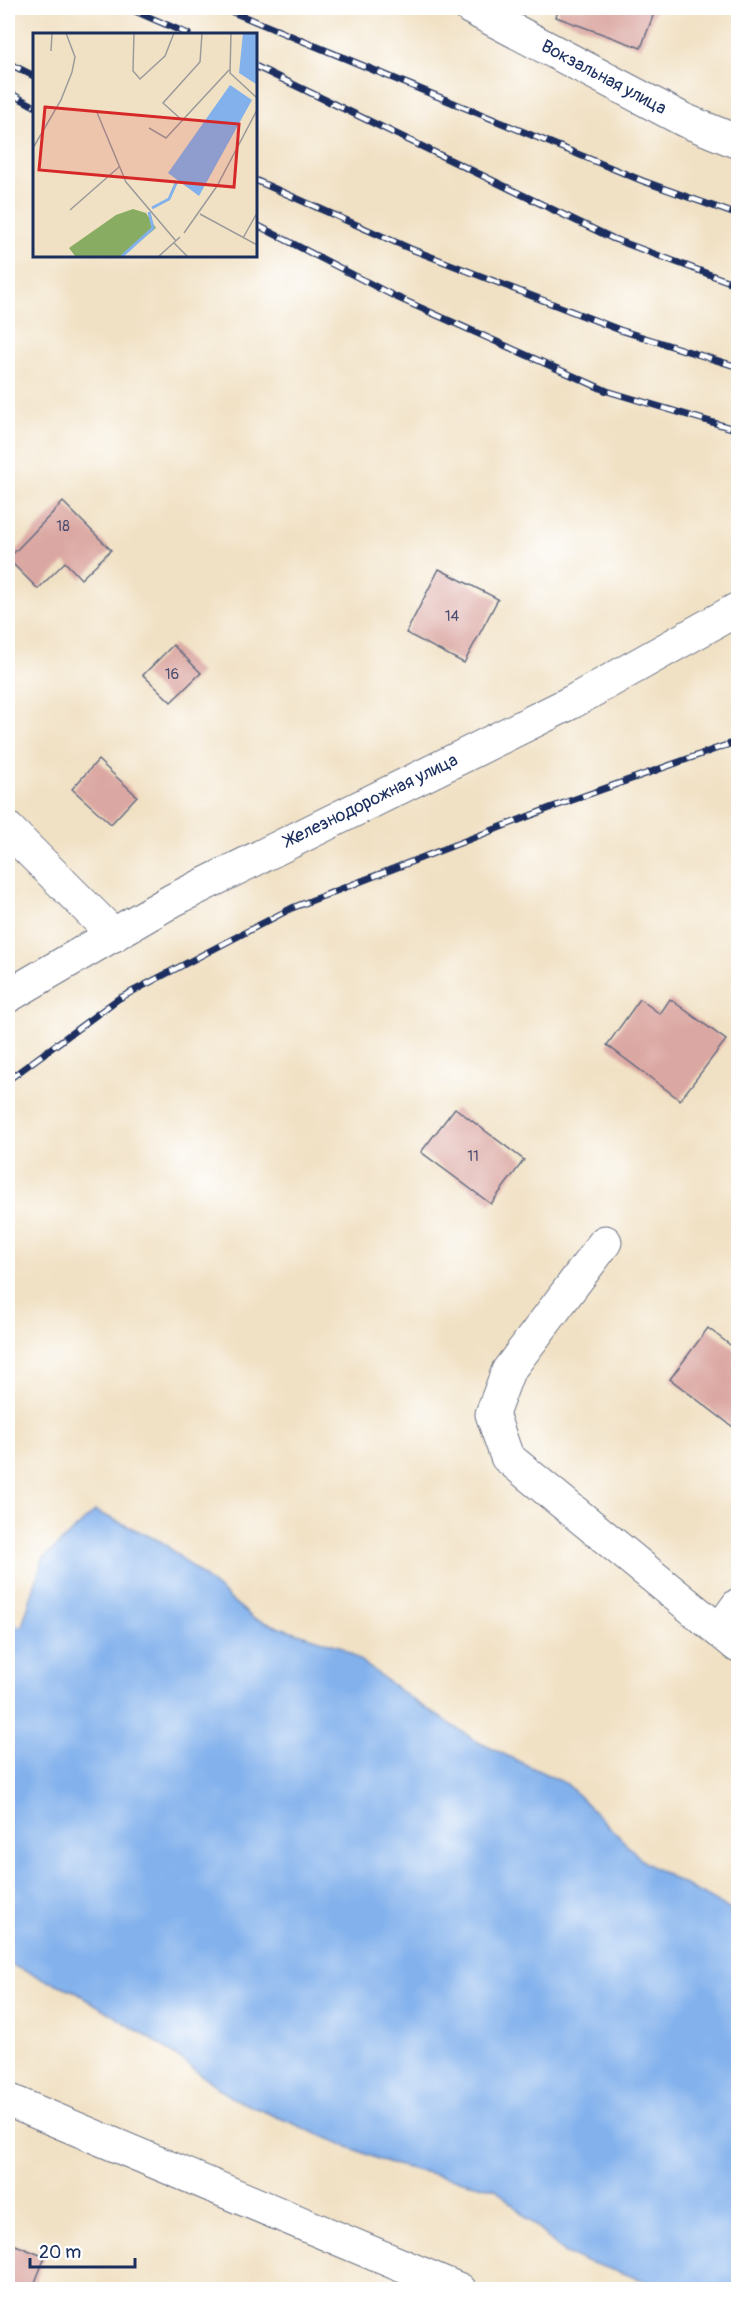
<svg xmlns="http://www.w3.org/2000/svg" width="746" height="2297" viewBox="0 0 746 2297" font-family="Pangolin,sans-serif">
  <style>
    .water { fill: #82b1ec; stroke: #4e70a5; stroke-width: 1.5 }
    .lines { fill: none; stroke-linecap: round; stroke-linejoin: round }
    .stream { stroke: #82b1ec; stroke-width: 10 }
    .building { fill: #dba7a2 }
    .minor-casing { stroke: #666d82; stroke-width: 35 }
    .minor { stroke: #fff; stroke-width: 33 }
    .rail-casing { stroke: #1b2f5e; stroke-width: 7 }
    .rail { stroke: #fff; stroke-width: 4.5; stroke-dasharray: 14; stroke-linecap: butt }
    .labels { text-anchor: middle; stroke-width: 5; stroke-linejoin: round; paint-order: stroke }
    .number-label { font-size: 15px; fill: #4b4d6f }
    .street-label { font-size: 18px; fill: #1b2f5e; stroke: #fff }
    .inset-river { fill: none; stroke: #82b1ec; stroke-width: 3 }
    .inset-road { fill: none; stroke: #9b9a9b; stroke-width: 1.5 }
    .view { fill: #d62828; fill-opacity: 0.15; stroke: #d62828; stroke-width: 3 }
    .inset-edge { fill: none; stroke: #1b2f5e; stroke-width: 3 }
  </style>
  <rect width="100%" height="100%" fill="#fff"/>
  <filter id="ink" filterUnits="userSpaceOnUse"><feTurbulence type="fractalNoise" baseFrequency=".0167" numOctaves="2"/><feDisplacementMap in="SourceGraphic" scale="12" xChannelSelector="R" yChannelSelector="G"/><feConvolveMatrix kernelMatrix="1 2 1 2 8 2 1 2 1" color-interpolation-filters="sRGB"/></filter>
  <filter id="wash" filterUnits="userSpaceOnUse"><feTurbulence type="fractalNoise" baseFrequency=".008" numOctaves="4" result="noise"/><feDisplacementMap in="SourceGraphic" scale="24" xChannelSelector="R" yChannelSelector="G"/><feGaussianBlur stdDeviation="1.35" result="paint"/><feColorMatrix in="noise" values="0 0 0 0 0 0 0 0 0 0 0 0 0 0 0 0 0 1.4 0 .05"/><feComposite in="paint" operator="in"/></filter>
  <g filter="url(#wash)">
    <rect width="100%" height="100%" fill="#f1e1c4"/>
    <!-- water -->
    <polygon class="water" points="95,1511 162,1542 254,1619 342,1647 410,1698 478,1742 567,1784 645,1863 738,1914 738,2289 670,2289 565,2254 496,2189 387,2163 232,2098 164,2047 74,1991 8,1964 8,1645 20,1632 43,1559"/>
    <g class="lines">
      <!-- stream -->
      <polyline class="stream" points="8,1625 30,1639"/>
    </g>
    <g id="blocks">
      <!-- building -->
      <g class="building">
        <polygon points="559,8 656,8 641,48 556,17"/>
        <polygon points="63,502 111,550 81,579 65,562 38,589 8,559"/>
        <polygon points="439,569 498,599 464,663 406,633"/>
        <polygon points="173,645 201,673 171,702 143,675"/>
        <polygon points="98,760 137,796 111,824 72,789"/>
        <polygon points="640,999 660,1014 670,999 726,1040 680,1100 607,1045"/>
        <polygon points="455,1108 524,1160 491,1204 421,1152"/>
        <polygon points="708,1328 738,1351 737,1430 670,1379"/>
        <polygon points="8,2242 45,2257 32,2290 8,2290"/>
      </g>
    </g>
  </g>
  <g filter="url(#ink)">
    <use href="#blocks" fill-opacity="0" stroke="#666d82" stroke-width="1.5"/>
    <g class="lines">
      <!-- minor casing -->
      <g class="minor-casing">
        <g id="minor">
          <polyline points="471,8 684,120 738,142"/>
          <polyline points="8,829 114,935"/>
          <polyline points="8,996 173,900 572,702 738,609"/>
          <polyline points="605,1242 508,1371 492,1414 507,1457 738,1646"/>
          <polyline points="719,1631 738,1605"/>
          <polyline points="8,2100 460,2290"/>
        </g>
      </g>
      <!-- minor -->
      <use href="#minor" class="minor"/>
      <!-- rail casing -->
      <g class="rail-casing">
        <g id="rail">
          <polyline points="128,8 188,34"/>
          <polyline points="223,8 643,181 738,215"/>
          <polyline points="8,63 34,76"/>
          <polyline points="255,66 614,239 738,285"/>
          <polyline points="8,92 34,106"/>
          <polyline points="255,180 411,249 620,330 738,367"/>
          <polyline points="255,224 394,296 607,391 738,430"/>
          <polyline points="8,1080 118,999 292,908 550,808 738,741"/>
        </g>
      </g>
      <!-- rail -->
      <use href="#rail" class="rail"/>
    </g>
  </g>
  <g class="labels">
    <!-- number labels -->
    <g class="number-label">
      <text x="63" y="531">18</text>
      <text x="452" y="621">14</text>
      <text x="172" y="679">16</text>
      <text x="473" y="1161">11</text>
    </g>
    <!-- street labels -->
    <g class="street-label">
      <text transform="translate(604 77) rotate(28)" y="6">Вокзальная улица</text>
      <text transform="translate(371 800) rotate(-26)" y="6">Железнодорожная улица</text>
    </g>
  </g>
  <!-- overview -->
  <g transform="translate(33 33)">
    <rect width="224" height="224" fill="#f1e1c4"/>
    <path d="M 100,176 L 113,180 L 123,195 L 89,223 L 42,223 L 36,215 L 83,182 Z" fill="#88ac62"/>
    <path d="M 210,0 L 223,0 L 223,51 L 206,40 ZM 197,52 L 219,67 L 166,163 L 135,140 Z" fill="#82b1ec"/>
    <path class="inset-river" d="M 119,175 L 136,166 L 144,148M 88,224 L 120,195 L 116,179"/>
    <path class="inset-road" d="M 101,0 L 100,38 L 107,46 L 132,23 L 141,0M 198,0 L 197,40 L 224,65M 18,18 L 19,0M 63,77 L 93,149 L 143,208M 150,88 L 130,70 L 167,29 L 169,0M 116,95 L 133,105 L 196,37M 0,115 L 28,67 L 39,39 L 42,24 L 33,0M 37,177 L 86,134M 167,181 L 224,212M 151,200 L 184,153 L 224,77M 210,205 L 224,180M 141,210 L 155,224M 125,224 L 147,204"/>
    <path class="view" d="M 12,74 L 206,91 L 201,154 L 6,137 Z"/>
    <rect width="224" height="224" class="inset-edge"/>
  </g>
  <!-- margin -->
  <rect width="746" height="2297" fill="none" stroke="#fff" stroke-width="30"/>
  <!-- scale -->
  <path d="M30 2258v9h105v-9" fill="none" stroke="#1b2f5e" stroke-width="3"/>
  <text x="39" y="2258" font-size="18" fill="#1b2f5e" stroke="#ffffff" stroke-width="4.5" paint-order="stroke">20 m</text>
</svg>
